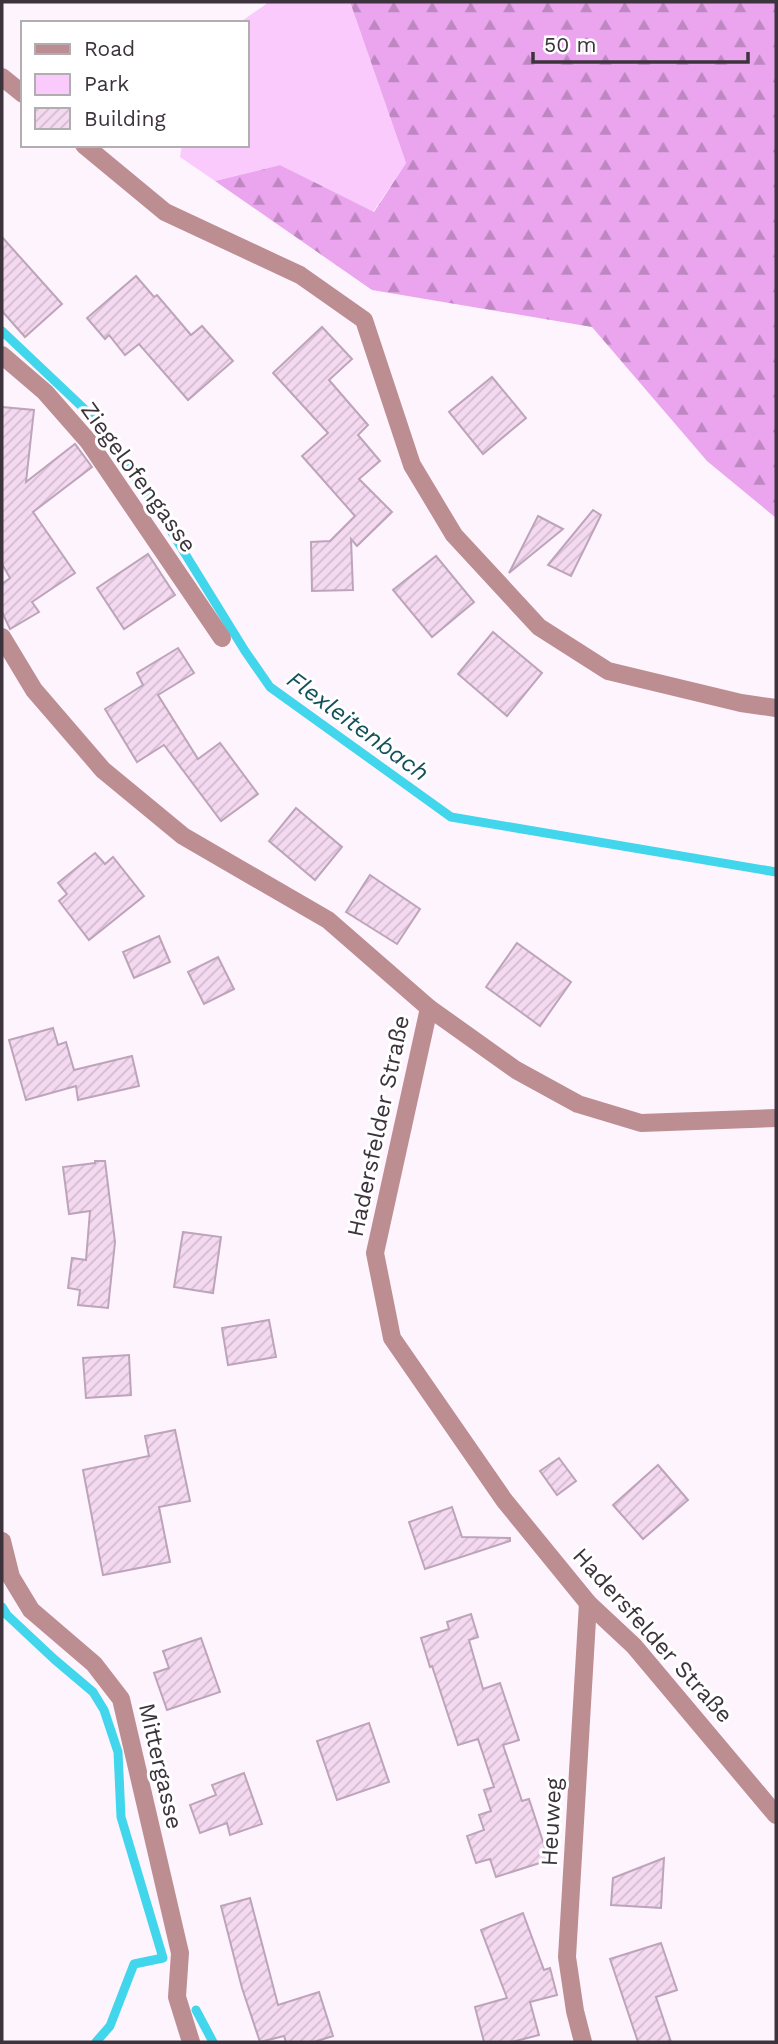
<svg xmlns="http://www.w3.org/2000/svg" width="778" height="2044" viewBox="0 0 778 2044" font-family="'Work Sans',sans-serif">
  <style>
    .green { fill: #facafc }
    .forest { fill: url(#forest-firs) }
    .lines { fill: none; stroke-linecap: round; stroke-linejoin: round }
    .stream { stroke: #41d6ec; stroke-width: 9 }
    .building { fill: url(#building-hatch); stroke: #bda4ba; stroke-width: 2 }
    .minor { stroke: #bc8e92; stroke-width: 18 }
    .labels { text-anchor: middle; stroke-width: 6; stroke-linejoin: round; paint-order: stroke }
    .street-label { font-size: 23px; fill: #3c333c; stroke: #fff }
    .water-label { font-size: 24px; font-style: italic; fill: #14525b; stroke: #fff }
  </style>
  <defs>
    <pattern id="forest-firs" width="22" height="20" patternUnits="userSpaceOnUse" patternTransform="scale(1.75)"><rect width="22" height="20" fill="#eaa5ee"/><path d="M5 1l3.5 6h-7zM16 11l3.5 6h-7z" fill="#bf87c2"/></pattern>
    <pattern id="building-hatch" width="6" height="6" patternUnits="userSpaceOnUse" patternTransform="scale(1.75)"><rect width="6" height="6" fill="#f4d9f0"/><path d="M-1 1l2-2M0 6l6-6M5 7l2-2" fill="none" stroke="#d2bbcf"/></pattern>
  </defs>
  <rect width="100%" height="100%" fill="#fef4fe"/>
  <!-- green -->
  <polygon class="green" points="269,2 350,2 406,163 373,212 280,165 215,181 180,157 182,145 247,145 247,23 239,23"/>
  <!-- forest -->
  <polygon class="forest" points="350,2 776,2 776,518 707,461 592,327 372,290 215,181 280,165 374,212 406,163"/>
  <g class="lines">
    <!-- stream -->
    <g class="stream">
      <polyline points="2,331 96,420 163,518 245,651 270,687 451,817 776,872"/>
      <polyline points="2,1607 7,1615 54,1659 93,1692 104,1710 118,1752 121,1817 163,1958 134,1964 110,2026 96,2042"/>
      <polyline points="196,2010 213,2042"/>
    </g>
  </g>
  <!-- building -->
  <g class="building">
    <polygon points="2,237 62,304 25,337 2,311"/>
    <polygon points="136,276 154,297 157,295 191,335 202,326 233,361 188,400 139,344 125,355 109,335 105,339 87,318"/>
    <polygon points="322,327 352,359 329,380 368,425 358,435 380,461 359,479 392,512 357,546 351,539 353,590 312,591 311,542 330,541 355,516 302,456 328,433 273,373"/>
    <polygon points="492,377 526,418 483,454 449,412"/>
    <polygon points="2,407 34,410 26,482 75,444 92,467 33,512 75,573 32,602 39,612 10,629 2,612 2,584 10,578 2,564"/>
    <polygon points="593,510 601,515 571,576 548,565"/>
    <polygon points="538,516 563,529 509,573"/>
    <polygon points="148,554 175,595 124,629 97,588"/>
    <polygon points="436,556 474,602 432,637 393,590"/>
    <polygon points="493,632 542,673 507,716 458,674"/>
    <polygon points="178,648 194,673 158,695 198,759 220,743 258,794 221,821 164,745 137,762 105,709 143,685 137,673"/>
    <polygon points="296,808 342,847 315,880 269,841"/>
    <polygon points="95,853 105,864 113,857 144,896 89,940 59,901 67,894 58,883"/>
    <polygon points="370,875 420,909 397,944 346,912"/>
    <polygon points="159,936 170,962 134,978 123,952"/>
    <polygon points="517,943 571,982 540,1026 486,987"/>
    <polygon points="218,957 234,989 204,1004 188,972"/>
    <polygon points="53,1028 58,1045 66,1042 74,1070 132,1056 139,1086 78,1100 76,1086 26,1100 9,1040"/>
    <polygon points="95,1161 105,1161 115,1242 108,1308 78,1305 80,1290 68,1288 72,1258 86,1260 90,1211 69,1214 63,1167 95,1163"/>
    <polygon points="183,1232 221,1237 213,1293 174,1287"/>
    <polygon points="269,1320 276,1357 228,1365 222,1328"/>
    <polygon points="129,1355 131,1395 86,1398 83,1358"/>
    <polygon points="175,1430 190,1501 159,1507 170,1562 103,1575 83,1470 149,1456 145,1436"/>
    <polygon points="559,1458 576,1481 557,1495 540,1471"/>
    <polygon points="658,1465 688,1500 643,1539 613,1505"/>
    <polygon points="452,1507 462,1537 510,1538 510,1541 425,1569 409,1522"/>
    <polygon points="471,1614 478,1637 469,1640 483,1689 500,1683 519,1740 503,1745 522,1801 529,1799 549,1860 496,1877 490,1859 476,1863 467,1836 484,1830 479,1815 491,1811 484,1790 494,1787 478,1739 458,1745 432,1666 430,1667 421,1638 449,1629 447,1622"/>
    <polygon points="201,1638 220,1692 167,1710 154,1673 169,1668 163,1651"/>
    <polygon points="369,1723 389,1782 337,1800 317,1741"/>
    <polygon points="244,1773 262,1824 230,1835 227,1823 200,1833 190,1805 216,1795 212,1785"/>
    <polygon points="664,1858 661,1908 611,1905 613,1878"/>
    <polygon points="250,1898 278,2005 319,1992 333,2036 314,2042 286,2042 284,2036 260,2042 242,1988 221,1906"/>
    <polygon points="523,1913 544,1970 550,1968 557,1995 530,2002 539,2035 512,2042 484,2042 475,2007 507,1998 481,1930"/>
    <polygon points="661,1943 677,1990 656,1997 671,2042 638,2042 610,1959"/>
  </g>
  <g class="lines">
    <!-- minor -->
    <g class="minor">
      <polyline points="2,77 23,94"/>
      <polyline points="84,145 165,212 300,275 364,320 412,465 454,535 539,627 608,671 741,703 776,708"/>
      <polyline points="2,355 45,392 88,441 222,638"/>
      <polyline points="2,637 34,690 103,770 183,836 328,920 429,1008 375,1253 392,1338 504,1500 588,1603 634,1646 776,1815"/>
      <polyline points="429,1008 516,1070 578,1104 641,1123 776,1118"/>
      <polyline points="2,1541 11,1577 31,1610 94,1664 121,1699 180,1953 177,1997 191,2042"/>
      <polyline points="583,2042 575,2011 567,1957 588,1603"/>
    </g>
  </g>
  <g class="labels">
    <!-- street labels -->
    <g class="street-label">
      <text transform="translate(139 477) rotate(54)" y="8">Ziegelofengasse</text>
      <text transform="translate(378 1126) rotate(-78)" y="8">Hadersfelder Straße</text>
      <text transform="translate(653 1635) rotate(48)" y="8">Hadersfelder Straße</text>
      <text transform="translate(161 1766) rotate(77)" y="8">Mittergasse</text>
      <text transform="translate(551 1822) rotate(-87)" y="8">Heuweg</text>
    </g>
    <!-- water labels -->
    <g class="water-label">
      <text transform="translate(358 726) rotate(36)" y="8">Flexleitenbach</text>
    </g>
  </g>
  <!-- border -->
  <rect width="778" height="2044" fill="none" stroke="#3c333c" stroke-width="7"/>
  <!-- legend -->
  <rect x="21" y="21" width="228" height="126" fill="#ffffff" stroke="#b1adb1" stroke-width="2"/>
  <rect x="35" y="44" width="35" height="10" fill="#bc8e92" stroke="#b1adb1" stroke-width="2"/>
  <text x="84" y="56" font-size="21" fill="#3c333c">Road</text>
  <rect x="35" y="74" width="35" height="21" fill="#facafc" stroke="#b1adb1" stroke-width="2"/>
  <text x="84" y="91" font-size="21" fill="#3c333c">Park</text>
  <rect x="35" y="108" width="35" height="21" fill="url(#building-hatch)" stroke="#b1adb1" stroke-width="2"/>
  <text x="84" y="126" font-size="21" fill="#3c333c">Building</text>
  <!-- scale -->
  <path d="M533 52v10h215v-10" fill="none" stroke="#3c333c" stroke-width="3.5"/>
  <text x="544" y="52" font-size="21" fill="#3c333c" stroke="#ffffff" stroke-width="5" paint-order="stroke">50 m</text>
</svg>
